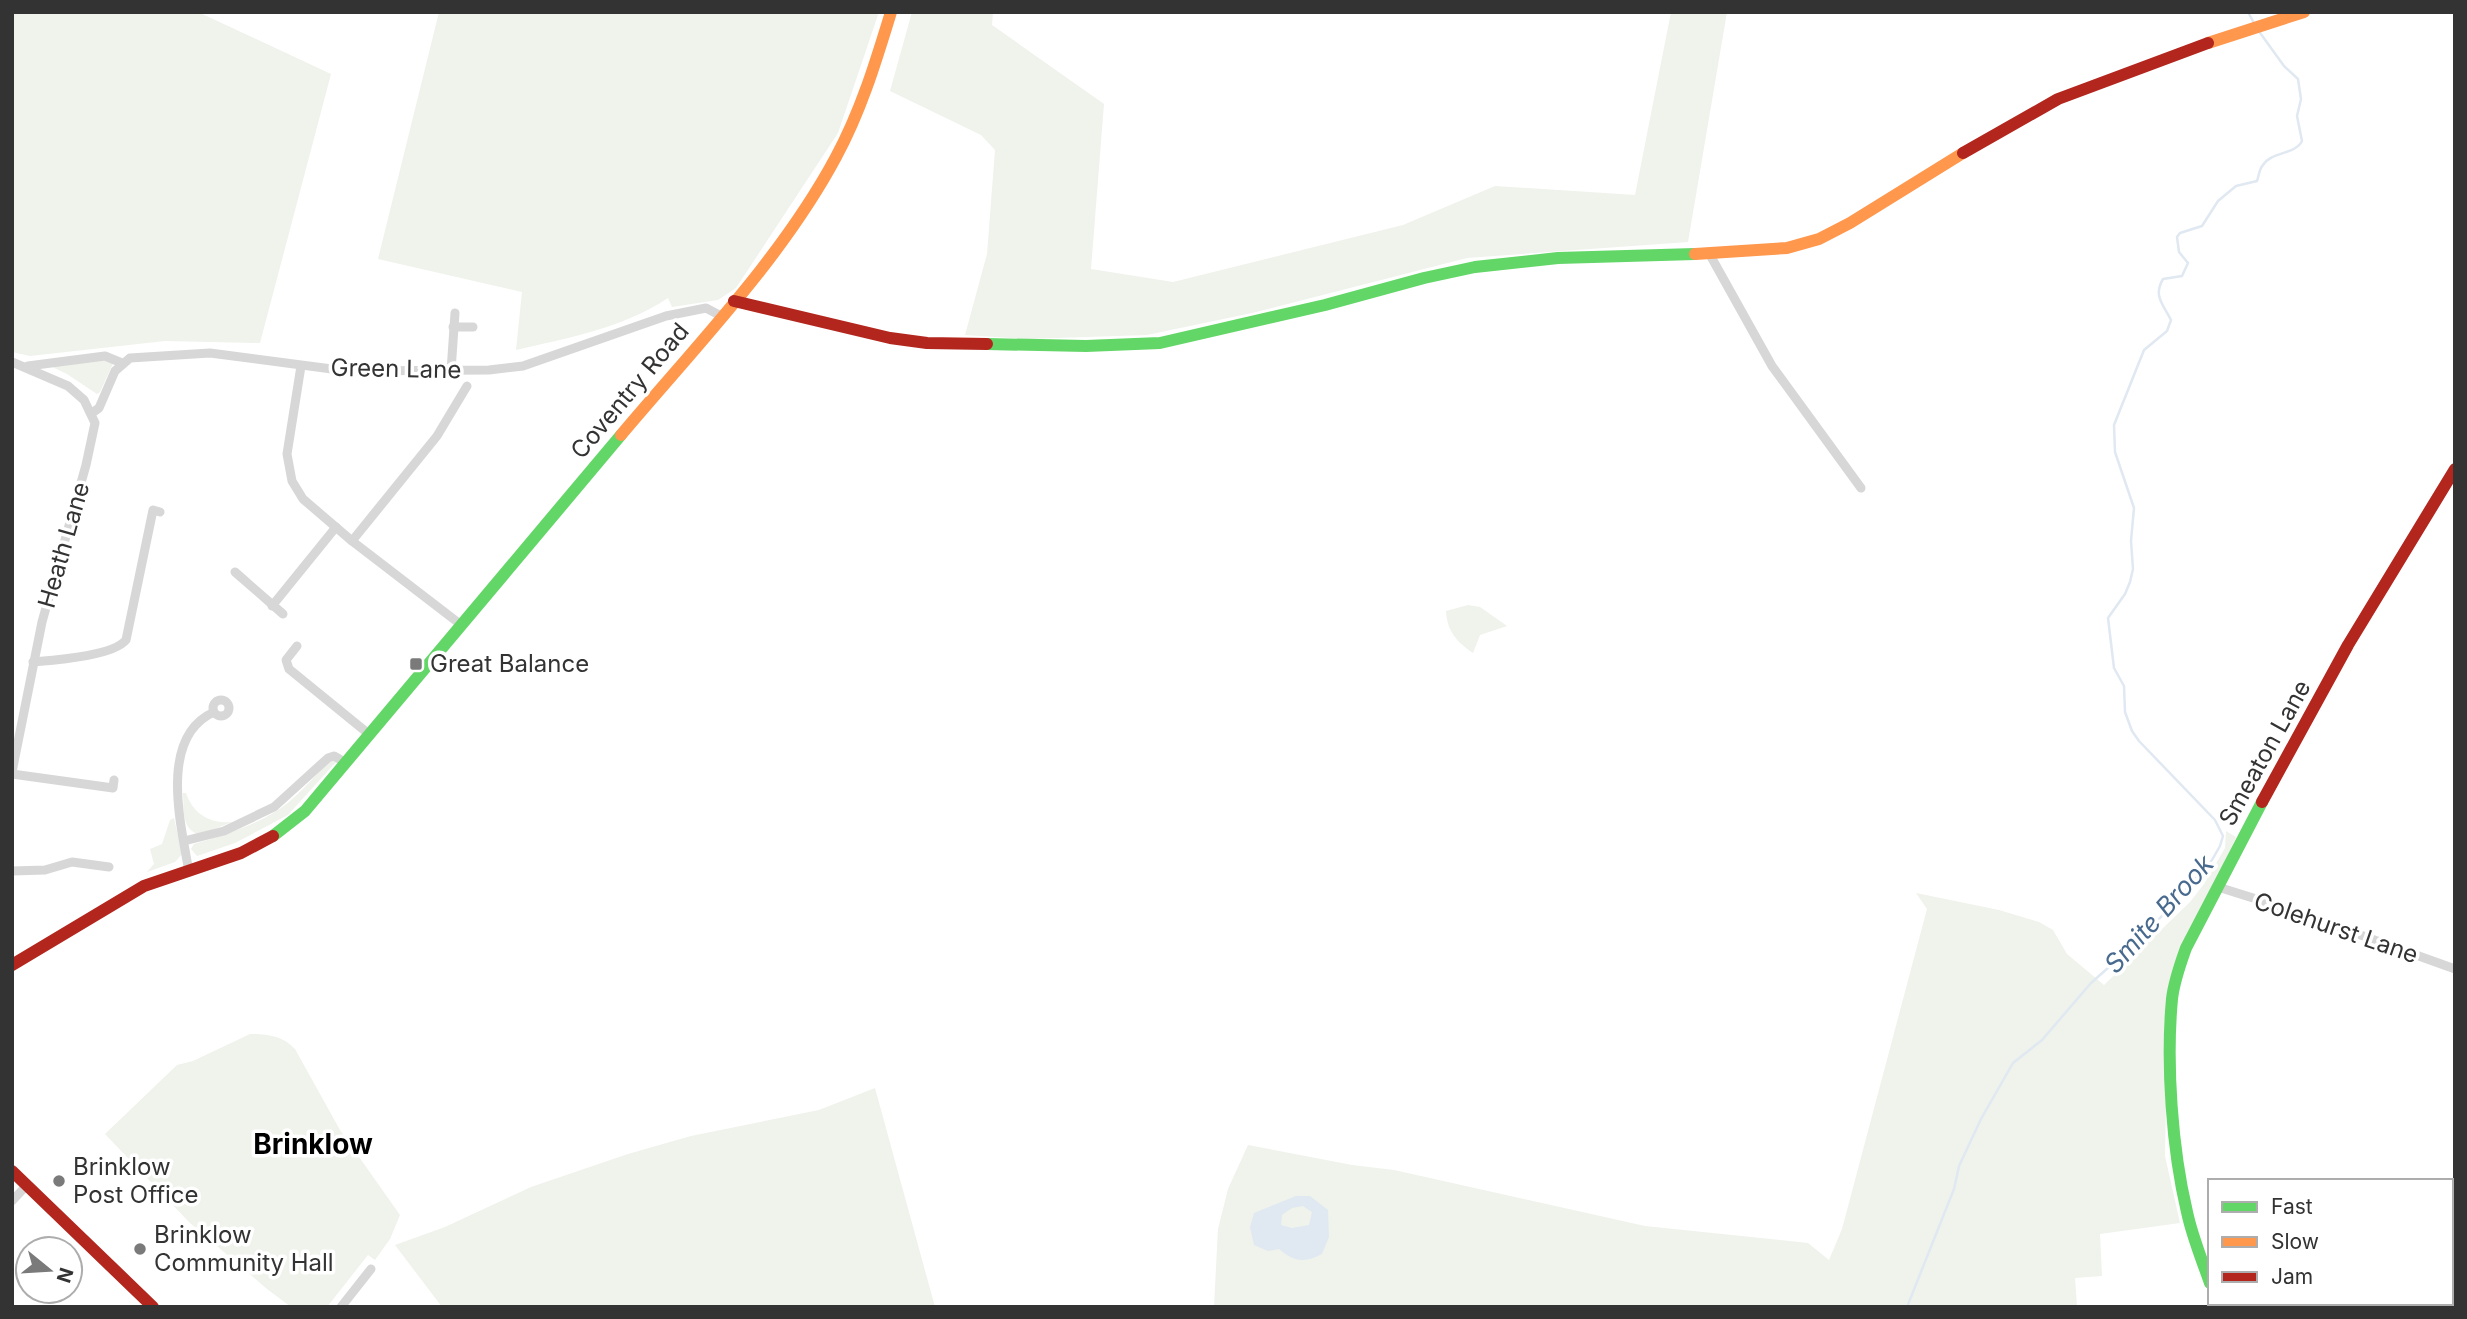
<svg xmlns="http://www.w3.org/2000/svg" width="2467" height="1319" viewBox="0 0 2467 1319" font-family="Inter,sans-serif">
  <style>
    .green { fill: #eff3ec }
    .water { fill: #e0e8f1; fill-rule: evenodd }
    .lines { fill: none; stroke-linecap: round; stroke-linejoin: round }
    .stream { stroke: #e0e8f1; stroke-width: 2.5 }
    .street { stroke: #d7d7d7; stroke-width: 9 }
    .fast { stroke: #63d668; stroke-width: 12 }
    .slow { stroke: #ff974d; stroke-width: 12 }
    .jam { stroke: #b3261e; stroke-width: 12 }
    .poi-dot { fill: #7a7a7a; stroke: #fff; stroke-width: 2.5 }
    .labels { text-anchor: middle; stroke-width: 7; stroke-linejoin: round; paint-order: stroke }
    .street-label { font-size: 24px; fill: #333; stroke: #fff }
    .poi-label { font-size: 24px; fill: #333; stroke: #fff; text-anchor: start }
    .water-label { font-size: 26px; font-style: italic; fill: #486a8e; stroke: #fff }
    .quarter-label { font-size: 28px; font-weight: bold; fill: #000; stroke: #fff }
  </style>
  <rect width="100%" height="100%" fill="#fff"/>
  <!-- green -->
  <g class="green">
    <polygon points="12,12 198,12 331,74 260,343 165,341 30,356 12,352"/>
    <path d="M 439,12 L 879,12 L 838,133 L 736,288 L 718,300 L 672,307 L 668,298 C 623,328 568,338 516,350 L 522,292 L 378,259 Z"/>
    <polygon points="912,12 993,12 992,25 1104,104 1091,269 1173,282 1403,225 1495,186 1635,195 1671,12 1727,12 1688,242 1467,258 1252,313 1147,335 1026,339 965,335 987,254 995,150 981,135 890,91"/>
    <polygon points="115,359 100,392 97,394 67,374 46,364"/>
    <path d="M 1468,605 L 1480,607 L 1507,626 L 1480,635 L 1473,653 C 1457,642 1447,631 1446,611 Z"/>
    <path d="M 334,761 L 336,762 L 288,815 L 235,843 L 197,856 L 191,849 L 194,844 C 226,835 263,823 289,802 C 303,790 315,776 327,763 Z"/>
    <path d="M 183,793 L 186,793 C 193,814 210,824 232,822 L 199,835 C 181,828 184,809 183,793 Z"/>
    <polygon points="174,818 182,854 175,862 147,872 154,864 150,849 162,844 170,820"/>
    <polygon points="2226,831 2236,837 2168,991 2165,1156 2180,1223 2100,1234 2102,1276 2075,1278 2077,1307 1214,1307 1218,1229 1228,1189 1248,1145 1352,1165 1394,1170 1645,1226 1808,1243 1829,1260 1842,1229 1927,909 1916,893 1999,910 2039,922 2053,930 2067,954 2104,985 2190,902 2204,884 2225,848"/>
    <path d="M 250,1034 C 267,1034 283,1036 295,1049 L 340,1130 L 400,1215 L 390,1239 L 375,1260 L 368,1255 L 327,1307 L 291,1307 L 267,1289 L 190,1223 L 105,1134 L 177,1065 L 193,1061 Z"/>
    <polygon points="875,1088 935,1307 442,1307 395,1245 445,1227 531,1187 628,1154 691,1136 819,1110"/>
  </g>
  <!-- water -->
  <path class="water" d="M 1296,1196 L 1310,1196 L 1328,1210 L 1329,1237 L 1322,1254 C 1305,1263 1294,1262 1279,1249 L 1268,1251 L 1254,1245 L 1250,1227 L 1254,1213 ZM 1303,1206 L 1312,1212 L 1309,1225 L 1292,1228 L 1281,1225 L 1282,1215 L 1292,1208 Z"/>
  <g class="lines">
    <!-- stream -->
    <g class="stream">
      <polyline points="2248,12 2255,25"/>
      <path d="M 1907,1307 L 1954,1189 L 1959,1166 L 1981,1119 L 2013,1063 L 2042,1040 L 2091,983 L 2143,937 L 2212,860 L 2220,846 L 2223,836 L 2215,820 L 2139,741 L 2132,731 L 2125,712 L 2124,686 L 2114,668 L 2108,618 L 2125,594 L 2130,582 L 2133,569 L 2131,541 L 2134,508 L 2115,452 L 2114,425 L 2144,350 L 2167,331 L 2171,320 C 2163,304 2153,296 2163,279 L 2182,276 L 2188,263 L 2179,252 L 2177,237 L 2180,233 L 2202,226 L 2218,201 L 2236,186 L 2257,181 C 2259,176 2259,169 2263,165 C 2272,151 2295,155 2302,141 L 2297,116 L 2301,99 L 2298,79 L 2284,66 L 2258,30"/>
    </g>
    <!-- street -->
    <g class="street">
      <polyline points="1709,253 1772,366 1861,488"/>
      <polyline points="453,327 473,327"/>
      <polyline points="12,362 68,386 84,400 95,423 86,465 42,622 12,772"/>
      <polyline points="28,366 105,356 122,363"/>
      <polyline points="301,366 287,454 292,481 303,499 352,541 460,624"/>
      <polyline points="451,371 455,313"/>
      <polyline points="92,413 99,408 115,371 130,358 210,353 347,371 489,370 523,366 666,316 706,308 721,316"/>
      <polyline points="352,541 437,436 467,386"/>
      <polyline points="235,572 283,614"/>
      <polyline points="272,606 336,527"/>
      <polyline points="297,646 286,660 289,669 370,735"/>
      <path d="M 33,662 C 55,660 113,656 126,640 L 153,510 L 160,512"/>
      <circle cx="221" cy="708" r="8"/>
      <polyline points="12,774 113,788 114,780"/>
      <polyline points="184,841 224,831 274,807 328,758 334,756 346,763"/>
      <polyline points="12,871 45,870 72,862 109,867"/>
      <path d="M 189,872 C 181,825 158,737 214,712"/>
      <polyline points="2218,887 2291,910 2455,969"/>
      <polyline points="12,1201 27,1185"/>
      <polyline points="341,1307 371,1269"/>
    </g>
    <!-- fast -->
    <g class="fast">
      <polyline points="987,344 1086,346 1160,343 1325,305 1424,278 1475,267 1558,258 1695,254"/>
      <polyline points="273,836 305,811 621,435"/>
      <path d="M 2210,1283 C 2202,1260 2192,1236 2187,1212 C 2172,1149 2166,1064 2172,999 C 2174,981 2180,965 2186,948 L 2262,802"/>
    </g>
    <!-- slow -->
    <g class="slow">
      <polyline points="2208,43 2304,12"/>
      <polyline points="1695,254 1787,248 1819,239 1850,223 1963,153"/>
      <path d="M 621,435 C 695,347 782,258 836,157 C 861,111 876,61 891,12"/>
    </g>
    <!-- jam -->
    <g class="jam">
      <polyline points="1963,153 2058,99 2208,43"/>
      <polyline points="734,301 890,338 927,343 987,344"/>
      <polyline points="2262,802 2348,645 2455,469"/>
      <polyline points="12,965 144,886 241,853 273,836"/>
      <polyline points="12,1171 153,1307"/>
      <polyline points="2217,1303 2218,1307"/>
    </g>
  </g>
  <!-- markers -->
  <g class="poi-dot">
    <rect x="409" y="657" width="14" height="14" rx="3.5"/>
    <circle cx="59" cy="1181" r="7"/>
    <circle cx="140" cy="1249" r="7"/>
  </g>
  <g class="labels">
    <!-- street labels -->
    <g class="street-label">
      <text transform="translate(396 369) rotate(1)" y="8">Green Lane</text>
      <text transform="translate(630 391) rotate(-50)" y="8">Coventry Road</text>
      <text transform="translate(64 545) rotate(-74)" y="8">Heath Lane</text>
      <text transform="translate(2265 753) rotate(-61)" y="8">Smeaton Lane</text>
      <text transform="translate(2336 928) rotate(19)" y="8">Colehurst Lane</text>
    </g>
    <!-- poi labels -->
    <g class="poi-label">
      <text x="430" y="672">Great Balance</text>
      <text x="73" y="1175">Brinklow<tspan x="73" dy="28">Post Office</tspan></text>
      <text x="154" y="1243">Brinklow<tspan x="154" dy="28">Community Hall</tspan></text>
    </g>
    <!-- water labels -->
    <g class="water-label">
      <text transform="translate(2159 914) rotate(-48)" y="9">Smite Brook</text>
    </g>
    <!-- quarter labels -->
    <g class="quarter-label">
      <text x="313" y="1154">Brinklow</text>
    </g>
  </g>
  <!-- border -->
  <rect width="2467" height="1319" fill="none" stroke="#333333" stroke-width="28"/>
  <!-- legend -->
  <rect x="2208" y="1179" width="245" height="126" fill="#ffffff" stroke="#adadad" stroke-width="2"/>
  <rect x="2222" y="1202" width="35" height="10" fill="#63d668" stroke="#adadad" stroke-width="2"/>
  <text x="2271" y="1214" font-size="21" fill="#333333">Fast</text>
  <rect x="2222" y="1237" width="35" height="10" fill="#ff974d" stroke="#adadad" stroke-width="2"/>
  <text x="2271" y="1249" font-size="21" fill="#333333">Slow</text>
  <rect x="2222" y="1272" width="35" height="10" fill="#b3261e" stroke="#adadad" stroke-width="2"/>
  <text x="2271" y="1284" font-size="21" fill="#333333">Jam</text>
  <!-- north arrow -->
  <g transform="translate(49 1270) rotate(108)"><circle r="33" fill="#ffffff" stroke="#adadad" stroke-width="2"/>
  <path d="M0-5L12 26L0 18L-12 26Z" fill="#7a7a7a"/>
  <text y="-10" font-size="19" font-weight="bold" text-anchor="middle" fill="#333333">N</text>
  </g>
</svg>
